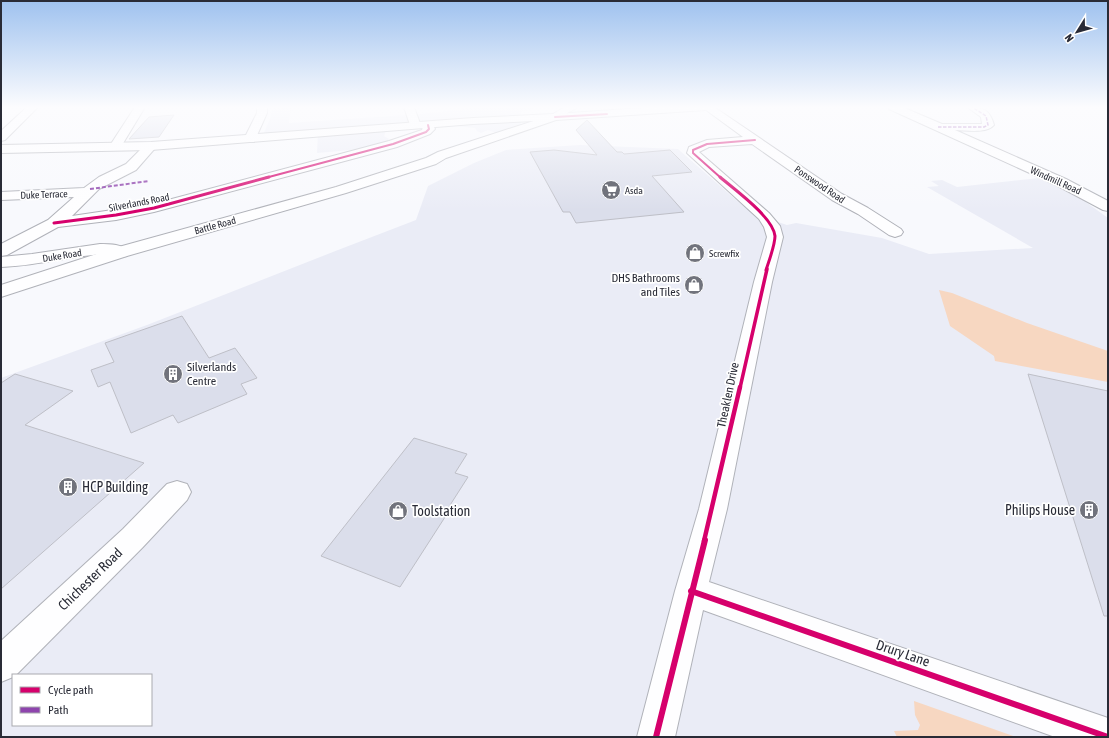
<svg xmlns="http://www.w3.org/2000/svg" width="1109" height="738" viewBox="0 0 1109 738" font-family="'Asap Condensed',sans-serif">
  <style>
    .built { fill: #eaecf6; fill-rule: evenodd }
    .green { fill: #f7d7c1 }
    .building { fill: #dbdeeb; stroke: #bebfc7 }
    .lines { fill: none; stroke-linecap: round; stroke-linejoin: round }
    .street-casing { stroke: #b0b2b9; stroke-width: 2 }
    .secondary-casing { stroke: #b0b2b9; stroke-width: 2 }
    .highway-casing { stroke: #b0b2b9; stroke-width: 2 }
    .street { fill: #fefeff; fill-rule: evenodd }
    .secondary { fill: #fefeff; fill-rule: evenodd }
    .highway { fill: #fefeff; fill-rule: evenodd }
    .quiet-far1 { stroke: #8e44ad; stroke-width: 1.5; stroke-dasharray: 3.5 1.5; stroke-linecap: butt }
    .quiet { stroke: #8e44ad; stroke-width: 2; stroke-dasharray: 4 2; stroke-linecap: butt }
    .cycleway-far4-casing { stroke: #fff; stroke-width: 3.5 }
    .cycleway-far3-casing { stroke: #fff; stroke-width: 5 }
    .cycleway-far2-casing { stroke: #fff; stroke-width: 6 }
    .cycleway-far1-casing { stroke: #fff; stroke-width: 7 }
    .cycleway-casing { stroke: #fff; stroke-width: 8 }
    .cycleway-far4 { stroke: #d6006c; stroke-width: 2 }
    .cycleway-far3 { stroke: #d6006c; stroke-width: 3 }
    .cycleway-far2 { stroke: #d6006c; stroke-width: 3.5 }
    .cycleway-far1 { stroke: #d6006c; stroke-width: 4.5 }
    .cycleway { stroke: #d6006c; stroke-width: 6 }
    .labels { text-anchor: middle; stroke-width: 3.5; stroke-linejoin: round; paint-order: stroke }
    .far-street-label { font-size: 10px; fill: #292b36; stroke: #fff }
    .far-poi-label { font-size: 10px; fill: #292b36; stroke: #fff; text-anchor: start }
    .poi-label { font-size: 12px; fill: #292b36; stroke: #fff; text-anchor: end }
    .street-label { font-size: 12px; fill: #292b36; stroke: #fff }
    .near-poi-label { font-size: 14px; fill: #292b36; stroke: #fff; text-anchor: start }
    .near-street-label { font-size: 14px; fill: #292b36; stroke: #fff }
  </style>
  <rect width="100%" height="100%" fill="#f8f9fd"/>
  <!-- built -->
  <g class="built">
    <polygon points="291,107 289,123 421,114 482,107 540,107 521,112 521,124 496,133 488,130 481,133 477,131 475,128 455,126 386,131 384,136 389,139 388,141 362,149 317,153 318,131 263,135 270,119 272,109"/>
    <path d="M 580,145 L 678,149 L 735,199 L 754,214 L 787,225 L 796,223 L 882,238 L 929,254 L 1033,248 L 927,187 L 939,186 L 931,181 L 942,180 L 957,187 L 1039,178 L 1076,195 L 1108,218 L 1108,737 L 1,737 L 1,378 L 147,325 L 338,250 L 416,220 L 428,186 L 474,163 L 506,150 ZM 13,675 L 151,675 L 151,725 L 13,725 Z"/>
  </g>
  <!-- green -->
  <g class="green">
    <polygon points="939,290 952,293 1027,323 1108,351 1108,382 995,361 994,356 950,326"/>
    <polygon points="914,701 1016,737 897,737 894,731 918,730 920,725 915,715"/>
  </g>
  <!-- building -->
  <g class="building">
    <polygon points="174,115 159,137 129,139 149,117"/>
    <polygon points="587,120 617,152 622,152 624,154 670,150 692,172 652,176 684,212 576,223 570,212 563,212 530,152 554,150 597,155 576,130"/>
    <polygon points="182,316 209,358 235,348 257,378 241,384 247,394 178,423 173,415 131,433 110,382 98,387 91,370 114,362 105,343"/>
    <polygon points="15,374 73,391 25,425 144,463 1,589 1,383"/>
    <polygon points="1028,374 1108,391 1108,616 1104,616"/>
    <polygon points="414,438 467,454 455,473 468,477 445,513 447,514 400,587 321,556"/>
  </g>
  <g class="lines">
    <!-- street casing -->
    <g class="street-casing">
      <g id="street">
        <polygon points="27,107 38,107 5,140 1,141 1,131"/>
        <polygon points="135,107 145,107 119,150 111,150 109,147"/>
        <polygon points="257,107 267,107 267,113 254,142 246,142 244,139 257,113"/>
        <polygon points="404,107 414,107 421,126 419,128 411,128"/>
        <polygon points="702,107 714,107 842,194 868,208 901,229 903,232 901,235 895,237 889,235 858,214 832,200 752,144 709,147 699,152 769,213 780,226 783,237 772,282 727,509 709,582 1108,718 1108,737 1055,737 703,610 675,737 637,737 675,591 699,509 754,282 767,237 764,227 759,219 687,153 689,147 707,140 743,137"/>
        <path d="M 888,107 L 902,107 L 942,124 L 982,124 L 981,117 L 967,107 C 982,107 990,109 994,125 C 986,134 966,130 955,130 L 1066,179 L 1108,201 L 1108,211 L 1103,210 L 1056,185 L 889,109 Z"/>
        <polygon points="428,122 432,123 435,129 430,134 397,147 154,212 116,220 58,227 7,255 1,256 1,244 48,220 74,197 1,200 1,192 84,188 99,177 126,164 147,143 155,143 157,146 136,170 99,189 72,216 153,204 389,141 422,130 424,123"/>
        <path d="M 100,244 C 109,244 124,244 129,252 L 127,256 C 116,258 105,253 93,255 C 62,258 32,266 1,267 L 1,257 L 32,254 Z"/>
        <polygon points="177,481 187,484 191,492 187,500 143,547 16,675 13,675 13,677 1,682 1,641 123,529 167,484"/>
      </g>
    </g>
    <!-- secondary casing -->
    <g class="secondary-casing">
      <polygon id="secondary" points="657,107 711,107 706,110 556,120 446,158 436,164 346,193 127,256 1,297 1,285 115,248 336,187 426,158 438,152 555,114"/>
    </g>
    <!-- highway casing -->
    <g class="highway-casing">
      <polygon id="highway" points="565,107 578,107 555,120 473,124 151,150 1,153 1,145 151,142 473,118 553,114"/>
    </g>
    <!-- street -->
    <use href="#street" class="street"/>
    <!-- secondary -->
    <use href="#secondary" class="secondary"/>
    <!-- highway -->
    <use href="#highway" class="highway"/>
    <!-- quiet-far1 -->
    <polyline class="quiet-far1" points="938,127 984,127 988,125 986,116 972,107"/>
    <!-- quiet -->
    <polyline class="quiet" points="90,189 149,181"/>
    <!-- cycleway-far4 casing -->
    <g class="cycleway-far4-casing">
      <g id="cycleway-far4">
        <polyline points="555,117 607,114"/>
        <polyline points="265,178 393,144 426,132 429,129 428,125"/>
        <polyline points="721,178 693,153 693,150 707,144 755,140"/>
      </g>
    </g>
    <!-- cycleway-far3 casing -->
    <g class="cycleway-far3-casing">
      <g id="cycleway-far3">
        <path d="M 720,177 C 735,190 773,217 775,236 C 775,245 769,261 766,270"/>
        <polyline points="54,223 116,215 154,208 269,177"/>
      </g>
    </g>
    <!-- cycleway-far2 casing -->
    <g class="cycleway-far2-casing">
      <polyline id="cycleway-far2" points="740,388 767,269"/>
    </g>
    <!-- cycleway-far1 casing -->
    <g class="cycleway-far1-casing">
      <polyline id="cycleway-far1" points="704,541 740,387"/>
    </g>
    <!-- cycleway casing -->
    <g class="cycleway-casing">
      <g id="cycleway">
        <polyline points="691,591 1108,737"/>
        <polyline points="656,737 705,540"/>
      </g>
    </g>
    <!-- cycleway-far4 -->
    <use href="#cycleway-far4" class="cycleway-far4"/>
    <!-- cycleway-far3 -->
    <use href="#cycleway-far3" class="cycleway-far3"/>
    <!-- cycleway-far2 -->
    <use href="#cycleway-far2" class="cycleway-far2"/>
    <!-- cycleway-far1 -->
    <use href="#cycleway-far1" class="cycleway-far1"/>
    <!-- cycleway -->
    <use href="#cycleway" class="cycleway"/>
  </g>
  <!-- sky -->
  <linearGradient id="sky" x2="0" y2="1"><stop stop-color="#9fc2ef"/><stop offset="0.51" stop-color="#fcfcfe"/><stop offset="1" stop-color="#fcfcfe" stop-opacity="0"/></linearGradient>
  <rect width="1109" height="210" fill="url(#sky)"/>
  <!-- icons -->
  <defs>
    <g id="supermarket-disc" transform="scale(1)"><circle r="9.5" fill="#71737c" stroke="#fff"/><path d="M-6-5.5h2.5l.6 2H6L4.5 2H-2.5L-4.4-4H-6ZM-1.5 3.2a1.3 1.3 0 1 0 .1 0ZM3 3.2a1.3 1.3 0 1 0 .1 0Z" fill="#fff"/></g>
    <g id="shop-disc" transform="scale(1)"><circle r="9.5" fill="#71737c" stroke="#fff"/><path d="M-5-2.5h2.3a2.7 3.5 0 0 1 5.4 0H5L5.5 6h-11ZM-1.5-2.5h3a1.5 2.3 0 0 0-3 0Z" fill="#fff"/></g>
    <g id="building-disc" transform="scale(1)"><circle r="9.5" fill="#71737c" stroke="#fff"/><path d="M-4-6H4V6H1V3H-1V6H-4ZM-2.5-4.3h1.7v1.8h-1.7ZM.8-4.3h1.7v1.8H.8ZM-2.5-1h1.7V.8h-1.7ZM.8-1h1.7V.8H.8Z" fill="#fff"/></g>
  </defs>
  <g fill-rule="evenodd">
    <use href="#supermarket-disc" x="611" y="190"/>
    <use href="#shop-disc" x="695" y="253"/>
    <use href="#shop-disc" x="694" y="285"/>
    <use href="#building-disc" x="173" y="374"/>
    <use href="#building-disc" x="68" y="487"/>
    <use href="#building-disc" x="1089" y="510"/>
    <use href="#shop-disc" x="398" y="511"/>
  </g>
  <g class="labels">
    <!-- far-street labels -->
    <g class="far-street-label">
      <text transform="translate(1056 180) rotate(24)" y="4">Windmill Road</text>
      <text transform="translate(820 184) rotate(34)" y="4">Ponswood Road</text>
      <text transform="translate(44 194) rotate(-2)" y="4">Duke Terrace</text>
      <text transform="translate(139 202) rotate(-11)" y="4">Silverlands Road</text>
      <text transform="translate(215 225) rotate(-15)" y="4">Battle Road</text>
      <text transform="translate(62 255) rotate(-9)" y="4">Duke Road</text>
    </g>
    <!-- far-poi labels -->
    <g class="far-poi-label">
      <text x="625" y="194">Asda</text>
      <text x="709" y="257">Screwfix</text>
    </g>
    <!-- poi labels -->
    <g class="poi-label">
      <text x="680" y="282">DHS Bathrooms<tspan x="680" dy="14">and Tiles</tspan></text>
      <text x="187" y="371" text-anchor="start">Silverlands<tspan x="187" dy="14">Centre</tspan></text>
    </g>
    <!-- street labels -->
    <g class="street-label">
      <text transform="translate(728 395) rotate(-78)" y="4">Theaklen Drive</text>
    </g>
    <!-- near-poi labels -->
    <g class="near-poi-label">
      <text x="82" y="492">HCP Building</text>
      <text x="1075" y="515" text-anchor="end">Philips House</text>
      <text x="412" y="516">Toolstation</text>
    </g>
    <!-- near-street labels -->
    <g class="near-street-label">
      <text transform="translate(90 579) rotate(-44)" y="5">Chichester Road</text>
      <text transform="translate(903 653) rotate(19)" y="5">Drury Lane</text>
    </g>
  </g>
  <!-- border -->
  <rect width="1109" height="738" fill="none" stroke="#292b36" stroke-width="4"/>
  <!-- legend -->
  <rect x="12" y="674" width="140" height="52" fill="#ffffff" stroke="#a9aaaf"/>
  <rect x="20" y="687" width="20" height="6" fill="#d6006c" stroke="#a9aaaf"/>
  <text x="48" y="694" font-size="12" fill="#292b36">Cycle path</text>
  <rect x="20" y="707" width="20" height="6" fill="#8e44ad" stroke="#a9aaaf"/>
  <text x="48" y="714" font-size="12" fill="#292b36">Path</text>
  <!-- north arrow -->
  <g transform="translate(1077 32) rotate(233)" stroke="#ffffff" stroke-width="3" paint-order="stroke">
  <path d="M0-3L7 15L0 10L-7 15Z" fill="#292b36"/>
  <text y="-6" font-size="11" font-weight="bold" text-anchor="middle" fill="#292b36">N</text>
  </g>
</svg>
